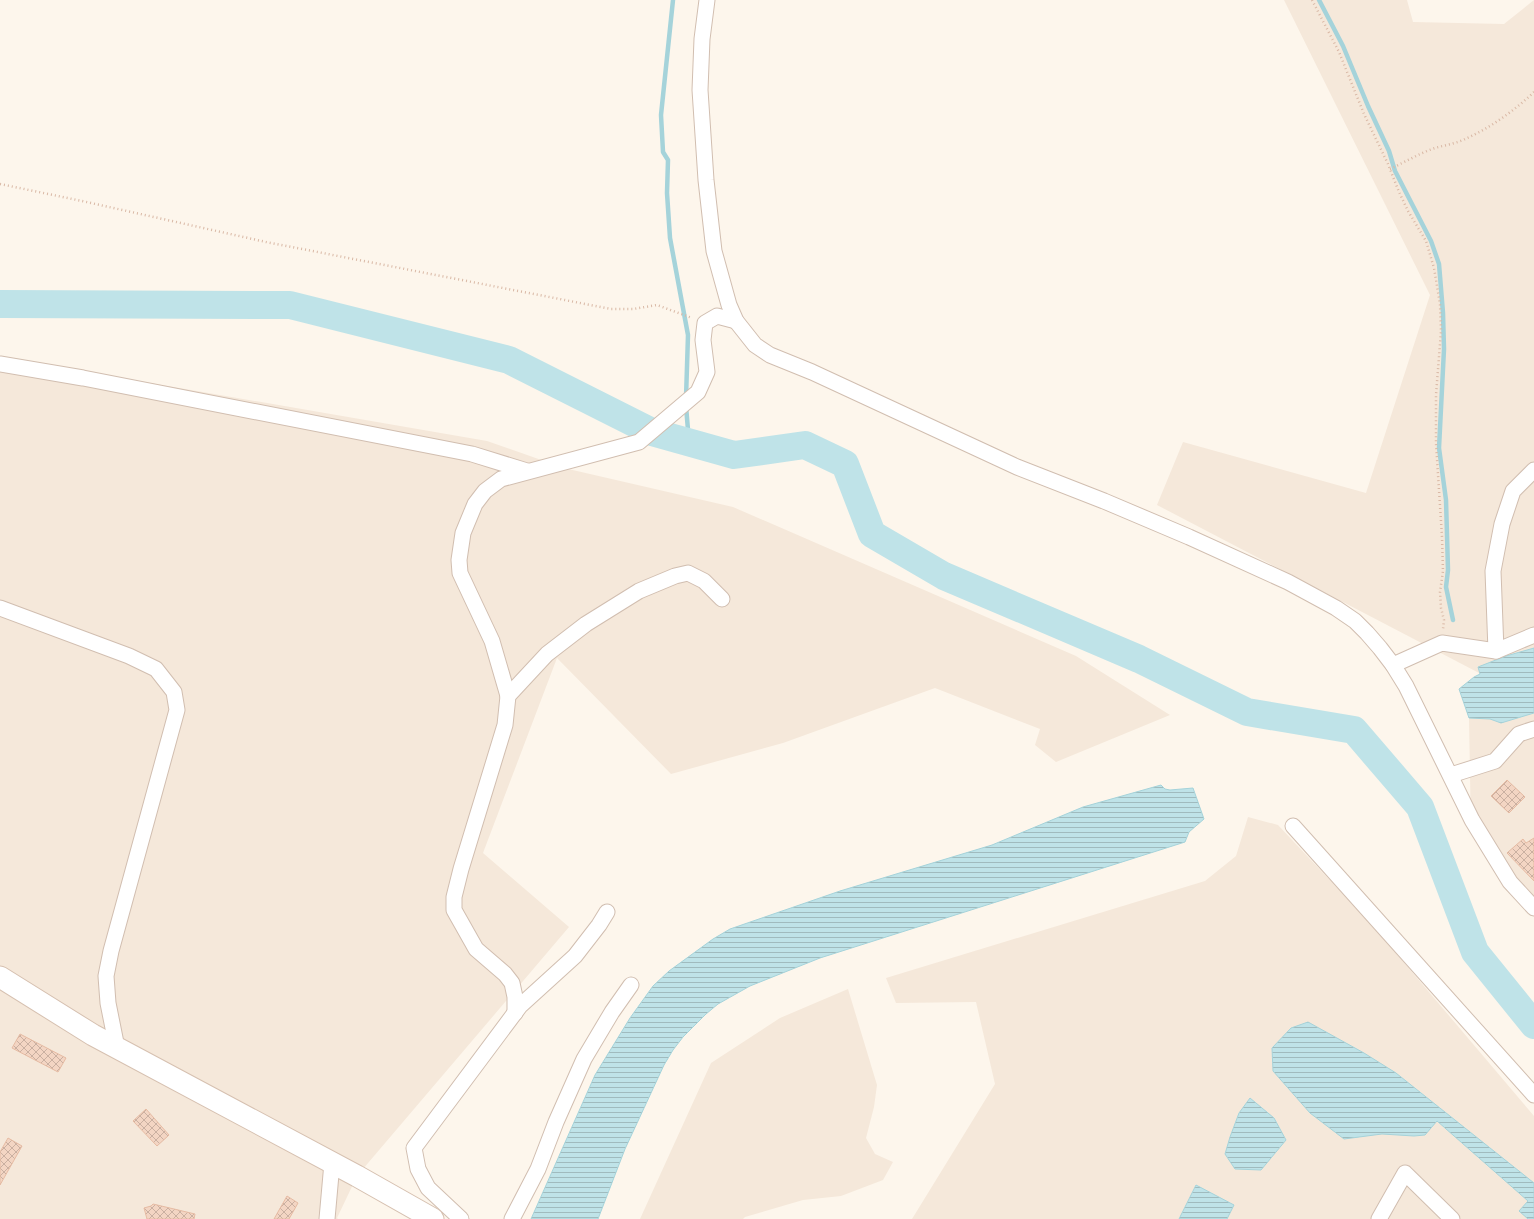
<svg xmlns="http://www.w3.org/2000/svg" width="1534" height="1219" viewBox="0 0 1534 1219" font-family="'Noto Sans',sans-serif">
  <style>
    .residential { fill: #f5e8da }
    .water { fill: url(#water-rules); stroke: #a5d3da }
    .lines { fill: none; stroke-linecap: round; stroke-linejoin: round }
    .stream { stroke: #a5d3da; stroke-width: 4.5 }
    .river { stroke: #bfe3e8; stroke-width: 28 }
    .building { fill: url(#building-cross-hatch); stroke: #e6bba3 }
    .minor-casing { stroke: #d1beb0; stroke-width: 17 }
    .secondary-casing { stroke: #d6c0b0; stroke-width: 23 }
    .path { stroke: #d9b8a5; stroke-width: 2.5; stroke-dasharray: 1 3; stroke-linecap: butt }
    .minor { stroke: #fff; stroke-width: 15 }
    .secondary { stroke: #fff; stroke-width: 21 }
  </style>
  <defs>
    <pattern id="water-rules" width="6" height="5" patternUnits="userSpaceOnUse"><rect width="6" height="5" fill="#bfe3e8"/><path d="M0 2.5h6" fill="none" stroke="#a0bbbe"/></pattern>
    <pattern id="building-cross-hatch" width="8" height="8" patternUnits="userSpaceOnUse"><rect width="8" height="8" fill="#f3d5c3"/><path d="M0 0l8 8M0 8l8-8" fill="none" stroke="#cab0a1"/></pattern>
  </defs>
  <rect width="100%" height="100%" fill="#fdf6ec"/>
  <!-- residential -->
  <g class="residential">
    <polygon points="1284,0 1407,0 1413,22 1504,24 1534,0 1534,648 1506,656 1479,667 1481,674 1157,505 1183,442 1366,493 1430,295"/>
    <polygon points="0,357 487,441 564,468 733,507 1076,656 1170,715 1056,762 1035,745 1040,729 935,688 783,743 671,774 557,658 483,853 569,927 357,1176 337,1218 338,1219 0,1219"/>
    <polygon points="1534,713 1534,907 1471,831 1469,718 1490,719 1501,723"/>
    <polygon points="1248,817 1278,825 1373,926 1534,1116 1534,1219 912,1219 995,1084 976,1002 896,1003 886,978 1205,881 1236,856"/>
    <polygon points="848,989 877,1085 874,1107 866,1138 875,1154 893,1162 883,1180 841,1196 803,1200 745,1217 743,1219 640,1219 711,1063 780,1018"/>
  </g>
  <!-- water -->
  <g class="water">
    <polygon points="1534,648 1534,713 1501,723 1490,719 1469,718 1459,689 1474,677 1480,674 1478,667 1506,656"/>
    <polygon points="1161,785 1165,789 1170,790 1193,788 1204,819 1189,832 1185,842 820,958 750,986 718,1004 706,1014 683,1037 673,1050 664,1065 625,1149 598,1219 531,1219 595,1075 630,1018 653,986 669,971 713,939 730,929 840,891 992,845 1083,807"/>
    <polygon points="1308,1022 1364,1053 1396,1073 1534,1183 1534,1219 1528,1219 1519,1211 1528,1201 1437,1121 1425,1135 1414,1136 1382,1134 1344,1139 1310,1113 1273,1071 1272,1048 1291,1028"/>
    <polygon points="1250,1098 1274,1118 1286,1140 1261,1170 1235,1169 1225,1154 1230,1137 1239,1113"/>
    <polygon points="1196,1185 1234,1205 1227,1219 1179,1219"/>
  </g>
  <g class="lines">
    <!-- stream -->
    <g class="stream">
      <polyline points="673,0 661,115 663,152 668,160 667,193 670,238 688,335 686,398"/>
      <polyline points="1319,0 1343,46 1368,106 1389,151 1395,171 1431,241 1439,264 1443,313 1444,349 1439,448 1446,500 1448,570 1446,587 1453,620"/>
      <polyline points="686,406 689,442"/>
    </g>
    <!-- river -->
    <polyline class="river" points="0,304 290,305 509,360 652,432 734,455 805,445 845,464 872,534 944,576 1139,659 1247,712 1354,730 1420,807 1475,952 1534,1025"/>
  </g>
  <!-- building -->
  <g class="building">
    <polygon points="1507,780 1525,797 1509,813 1491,796"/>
    <polygon points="1534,838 1534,881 1507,853 1523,839 1526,843"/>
    <polygon points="20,1034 66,1058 58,1072 12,1048"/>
    <polygon points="146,1109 169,1135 157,1146 133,1121"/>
    <polygon points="8,1138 22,1146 0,1185 0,1152"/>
    <polygon points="287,1196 298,1203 289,1219 274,1219"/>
    <polygon points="153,1204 195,1214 194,1219 147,1219 144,1208 151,1206"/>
  </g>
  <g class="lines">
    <!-- minor casing -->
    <g class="minor-casing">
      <g id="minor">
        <polyline points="707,0 702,39 700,90 706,180 714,251 729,305 736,321 755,345 770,355 812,372 1017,467 1104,501 1189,537 1288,582 1336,608 1355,621 1367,633 1380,648 1393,665 1406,686 1472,820 1510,882 1534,908"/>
        <polyline points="0,364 83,378 472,454 527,471"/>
        <polyline points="0,608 129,656 156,669 174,692 177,710 111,951 106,976 108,1003 117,1048"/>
        <polyline points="1496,651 1493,571 1502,524 1513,491 1534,470"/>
        <polyline points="1393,665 1442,643 1496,651 1534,635"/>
        <polyline points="508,696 492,641 460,573 459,560 463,533 475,504 485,491 501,479 639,442 698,392 707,372 703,340 705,323 717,316 736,321"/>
        <polyline points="1451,775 1495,761 1519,734 1534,729"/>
        <polyline points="1293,826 1534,1095"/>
        <polyline points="515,1013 515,997 512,983 505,974 476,949 454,910 454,897 461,869 505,725 508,696 547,654 586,624 639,591 675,576 688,573 704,581 722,599"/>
        <polyline points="327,1219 332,1163"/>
        <polyline points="461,1219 428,1188 418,1169 414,1148 520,1006 575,956 599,925 607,912"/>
        <polyline points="512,1219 538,1169 556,1122 584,1059 612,1012 631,985"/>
        <polyline points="1379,1219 1405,1173 1452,1219"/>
      </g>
    </g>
    <!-- secondary casing -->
    <g class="secondary-casing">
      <polyline id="secondary" points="0,977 93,1035 357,1176 433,1219"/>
    </g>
    <!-- path -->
    <g class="path">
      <polyline points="1312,0 1339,52 1364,114 1388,164 1399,192 1408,211 1426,241 1434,268 1440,304 1441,331 1436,395 1436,443 1442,537 1443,571 1440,592 1441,608 1444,620 1443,629"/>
      <path d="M 1390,169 C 1405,162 1420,153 1435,148 C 1445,145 1455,144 1465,139 C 1490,128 1514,111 1534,92"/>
      <polyline points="0,184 82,201 266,242 611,309 633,309 657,305 692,318"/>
    </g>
    <!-- minor -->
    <use href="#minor" class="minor"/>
    <!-- secondary -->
    <use href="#secondary" class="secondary"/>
  </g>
</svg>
